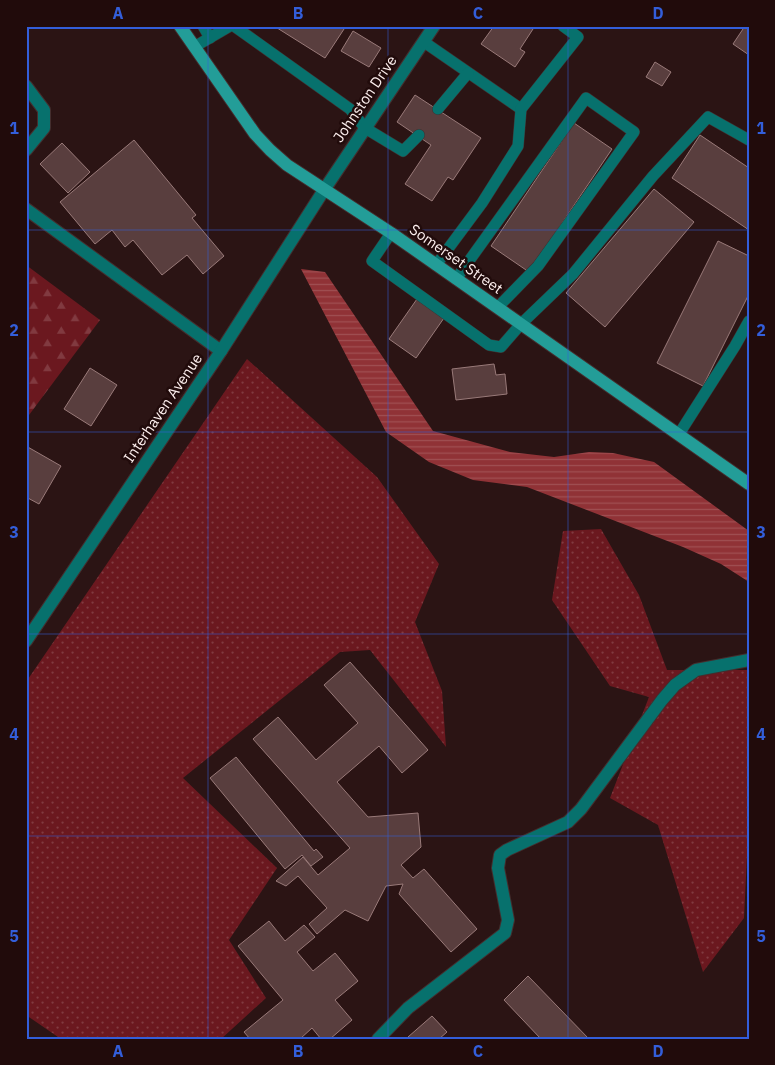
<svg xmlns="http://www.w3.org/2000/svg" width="775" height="1065" viewBox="0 0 775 1065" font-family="'IBM Plex Sans',sans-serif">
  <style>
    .grass { fill: url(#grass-dots) }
    .forest { fill: url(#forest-firs) }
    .water { fill: url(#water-rules) }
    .building { fill: #593e3e; stroke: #997a79 }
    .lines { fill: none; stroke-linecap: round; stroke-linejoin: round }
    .service-casing { stroke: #442e2e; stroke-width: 12 }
    .minor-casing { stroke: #442e2e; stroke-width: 14 }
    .tertiary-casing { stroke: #442e2e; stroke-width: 14 }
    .secondary-casing { stroke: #442e2e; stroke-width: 14 }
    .service { stroke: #07716d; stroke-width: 11 }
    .minor { stroke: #07716d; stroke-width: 12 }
    .tertiary { stroke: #07716d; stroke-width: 12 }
    .secondary { stroke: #239d98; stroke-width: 12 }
    .grid { fill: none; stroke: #335eda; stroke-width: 1; stroke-opacity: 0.55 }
    .labels { text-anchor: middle; stroke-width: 5; stroke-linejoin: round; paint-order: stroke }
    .street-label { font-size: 15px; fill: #fdefee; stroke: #210b0b }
    .neatline { fill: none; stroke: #335eda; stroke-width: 2 }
    .grid-label { font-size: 16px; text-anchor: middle; font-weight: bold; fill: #335eda }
  </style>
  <defs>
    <pattern id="grass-dots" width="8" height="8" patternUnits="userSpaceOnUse" patternTransform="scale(1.25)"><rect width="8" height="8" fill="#6b181f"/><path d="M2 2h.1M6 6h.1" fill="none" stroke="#813a40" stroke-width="1.8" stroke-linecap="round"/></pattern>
    <pattern id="forest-firs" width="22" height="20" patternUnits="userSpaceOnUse" patternTransform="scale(1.25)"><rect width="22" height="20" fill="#6b181f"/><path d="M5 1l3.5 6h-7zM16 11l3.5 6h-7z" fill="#813a40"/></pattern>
    <pattern id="water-rules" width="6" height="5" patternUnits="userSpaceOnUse" patternTransform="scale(1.25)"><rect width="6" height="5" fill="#903236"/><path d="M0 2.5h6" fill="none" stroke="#a05053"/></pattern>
  </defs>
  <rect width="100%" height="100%" fill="#2b1414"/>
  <!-- grass -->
  <g class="grass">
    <polygon points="247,359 377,477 439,564 415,622 442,691 446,747 370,650 340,652 183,778 277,868 229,940 266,998 221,1039 61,1039 26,1015 26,856 28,853 26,851 26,682"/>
    <polygon points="601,529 639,595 667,670 749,670 749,813 744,918 703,972 658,825 610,798 649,697 610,686 552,600 563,531"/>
  </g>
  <!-- forest -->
  <polygon class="forest" points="26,265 100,320 26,419"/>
  <!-- water -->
  <polygon class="water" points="301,269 325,272 433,431 510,452 554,457 589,452 613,453 654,462 749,531 749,582 721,564 683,547 527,487 473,480 429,462 386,432"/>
  <!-- building -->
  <g class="building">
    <polygon points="274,26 346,26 325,58"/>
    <polygon points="494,26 529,26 533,29 520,49 525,52 515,67 481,44"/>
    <polygon points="745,26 749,26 749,55 733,44"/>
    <polygon points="353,31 381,48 369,67 341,51"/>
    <polygon points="655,62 671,72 662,86 646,77"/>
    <polygon points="415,95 481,138 453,180 448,177 432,201 405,184 431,145 397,122"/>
    <polygon points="574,123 612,149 529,272 491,246"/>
    <polygon points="700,135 749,168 749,230 672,178"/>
    <polygon points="134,140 196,215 192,218 224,256 203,274 187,255 162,275 133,240 125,247 112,230 95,244 60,202"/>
    <polygon points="62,143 90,172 68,193 40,164"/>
    <polygon points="654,189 694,222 605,327 566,293"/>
    <polygon points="718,241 749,256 749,294 703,386 657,363"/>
    <polygon points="417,299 444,318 416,358 389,339"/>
    <polygon points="494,364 496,375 505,374 507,394 456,400 452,369"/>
    <polygon points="90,368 117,385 91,426 64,409"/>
    <polygon points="26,446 61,466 39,504 26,497"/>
    <polygon points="350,662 428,750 402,773 379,746 337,782 368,817 418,813 421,847 401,865 413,878 424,869 477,929 451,952 399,894 403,884 386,886 368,921 345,910 317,934 309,924 327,908 298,876 286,886 276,881 303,857 318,875 350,848 253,739 278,717 316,760 358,723 324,685"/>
    <polygon points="236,757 314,851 316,849 323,857 311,866 302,855 285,869 210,778"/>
    <polygon points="269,921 285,941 304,925 315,937 297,952 313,971 335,953 358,981 335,1000 352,1020 330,1039 321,1039 312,1028 300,1039 250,1039 244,1032 283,1000 238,946"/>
    <polygon points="528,976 589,1039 541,1039 504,1000"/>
    <polygon points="432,1016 447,1032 439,1039 409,1039 408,1037"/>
  </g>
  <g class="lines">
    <!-- service casing -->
    <g class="service-casing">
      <g id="service">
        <polyline points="203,26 210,38"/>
        <polyline points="234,26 350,109 365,128 403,151 419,135"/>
        <polyline points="424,42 521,109"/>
        <polyline points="194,47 230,26"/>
        <polyline points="438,109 468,73"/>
        <polyline points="391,233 372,261 489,345 501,347 521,324 573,274 653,176 708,117 749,140"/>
        <polyline points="436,265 482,203 518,146 521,109 578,37 563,26"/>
        <polyline points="456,279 586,98 634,132 538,266 498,307"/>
        <polyline points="679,434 735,346 749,321"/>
      </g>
    </g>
    <!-- minor casing -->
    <g class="minor-casing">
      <g id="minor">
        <polyline points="26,86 44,110 44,128 26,150"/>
        <polyline points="26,209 221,351"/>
        <polyline points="26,641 221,351 324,190"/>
        <polyline points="378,1039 408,1008 505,933 508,920 498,868 500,855 507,850 568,822 581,809 662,700 675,685 696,670 749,660"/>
      </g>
    </g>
    <!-- tertiary casing -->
    <g class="tertiary-casing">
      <polyline id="tertiary" points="324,190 434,26"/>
    </g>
    <!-- secondary casing -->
    <g class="secondary-casing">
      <polyline id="secondary" points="180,26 255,134 270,150 287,165 391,233 749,484"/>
    </g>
    <!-- service -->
    <use href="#service" class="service"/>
    <!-- minor -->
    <use href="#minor" class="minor"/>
    <!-- tertiary -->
    <use href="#tertiary" class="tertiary"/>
    <!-- secondary -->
    <use href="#secondary" class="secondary"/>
  </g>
  <!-- grid -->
  <path class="grid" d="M 208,26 L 208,1039M 388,26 L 388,1039M 568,26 L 568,1039M 26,230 L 749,230M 26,432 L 749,432M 26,634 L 749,634M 26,836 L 749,836"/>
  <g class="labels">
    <!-- street labels -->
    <g class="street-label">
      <text transform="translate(365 99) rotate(-56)" y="5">Johnston Drive</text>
      <text transform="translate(456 259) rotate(35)" y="5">Somerset Street</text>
      <text transform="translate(163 408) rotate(-56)" y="5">Interhaven Avenue</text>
    </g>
  </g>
  <!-- border -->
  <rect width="775" height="1065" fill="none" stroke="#210b0b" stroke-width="55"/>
  <rect x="28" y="28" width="720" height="1010" class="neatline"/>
  <g class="grid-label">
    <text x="118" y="19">A</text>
    <text x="298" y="19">B</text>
    <text x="478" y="19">C</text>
    <text x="658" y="19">D</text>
    <text x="14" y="134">1</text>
    <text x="761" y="134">1</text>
    <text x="14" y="336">2</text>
    <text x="761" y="336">2</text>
    <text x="14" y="538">3</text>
    <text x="761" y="538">3</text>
    <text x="14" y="740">4</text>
    <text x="761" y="740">4</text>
    <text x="14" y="942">5</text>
    <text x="761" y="942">5</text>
    <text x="118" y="1057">A</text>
    <text x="298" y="1057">B</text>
    <text x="478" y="1057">C</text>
    <text x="658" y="1057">D</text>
  </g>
</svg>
